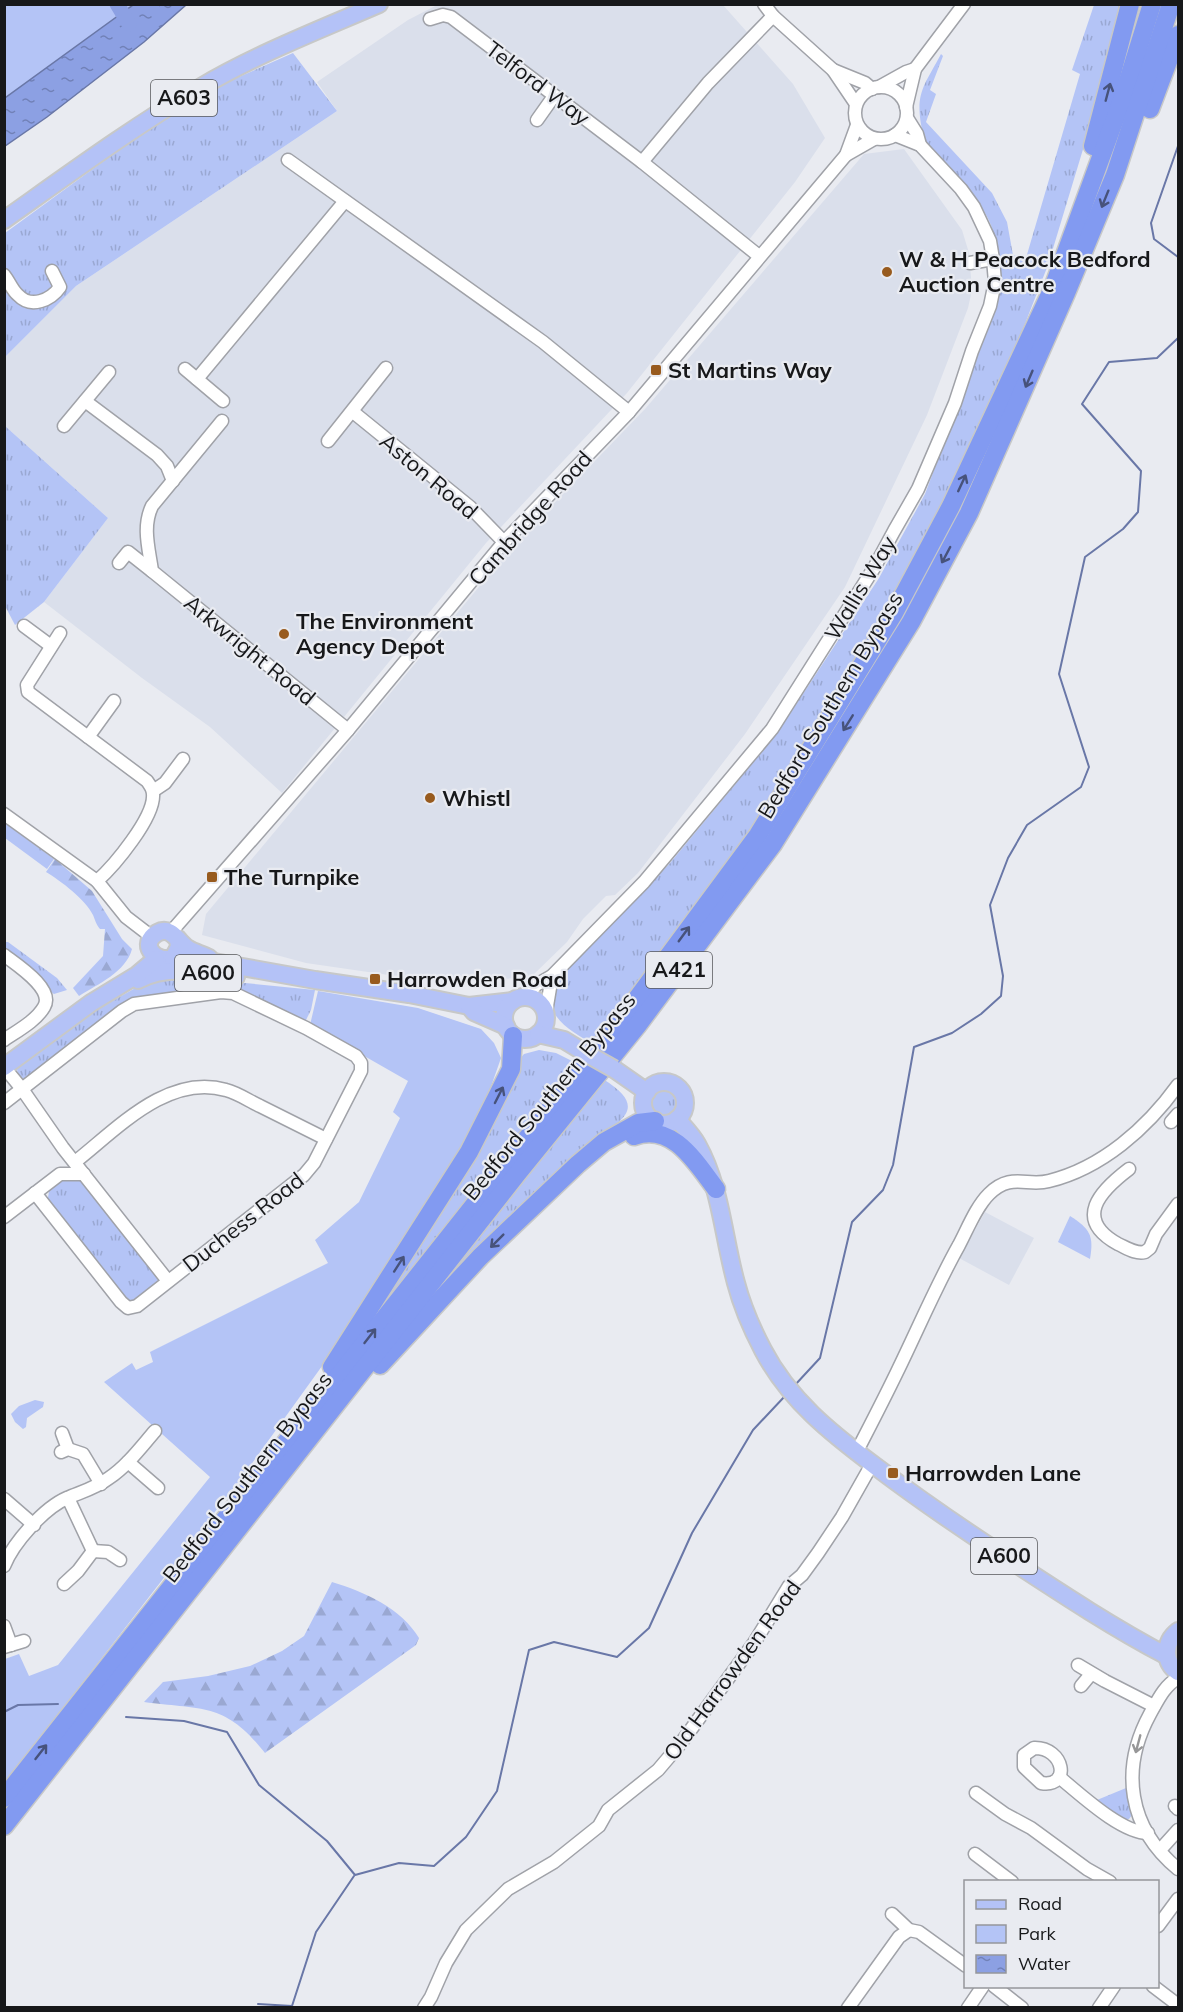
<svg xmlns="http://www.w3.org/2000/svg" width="1183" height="2012" viewBox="0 0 1183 2012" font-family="Mulish,sans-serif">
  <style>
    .built { fill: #dadfeb }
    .grass { fill: url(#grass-tufts) }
    .forest { fill: url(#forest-firs) }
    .park { fill: #b4c4f6 }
    .water { fill: url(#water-ripples); stroke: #6977a7; stroke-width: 1.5 }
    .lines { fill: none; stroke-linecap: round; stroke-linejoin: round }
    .stream { stroke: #6977a7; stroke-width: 2 }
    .river { stroke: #8ca0e3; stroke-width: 15 }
    .minor-casing { stroke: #a0a2a8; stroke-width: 15 }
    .major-casing { stroke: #c7c8c8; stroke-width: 20 }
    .highway-casing { stroke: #c7c8c8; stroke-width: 21 }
    .minor { stroke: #fff; stroke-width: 12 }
    .major { stroke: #b4c2f7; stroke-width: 16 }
    .highway { stroke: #829af1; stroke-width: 18 }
    .major-bridge-casing { stroke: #c7c8c8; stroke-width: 20; stroke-linecap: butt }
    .major-bridge { stroke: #b4c2f7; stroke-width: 16 }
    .oneway { stroke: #47527b }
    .oneway2 { stroke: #979798 }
    .poi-dot { fill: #985b1e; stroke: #e9ebf1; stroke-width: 2 }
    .labels { text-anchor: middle; stroke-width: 4.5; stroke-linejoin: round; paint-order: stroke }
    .shield { fill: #e9ebf1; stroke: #56575a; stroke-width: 1.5 }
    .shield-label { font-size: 21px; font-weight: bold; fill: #17181a }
    .street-label { font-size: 22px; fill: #17181a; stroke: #e9ebf1 }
    .poi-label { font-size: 22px; font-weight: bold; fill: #17181a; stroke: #e9ebf1; text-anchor: start }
  </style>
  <defs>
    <pattern id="grass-tufts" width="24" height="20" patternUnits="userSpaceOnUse" patternTransform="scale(1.5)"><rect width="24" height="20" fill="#b4c4f6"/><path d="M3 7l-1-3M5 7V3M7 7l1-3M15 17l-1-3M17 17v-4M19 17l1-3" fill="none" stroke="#9aa8d2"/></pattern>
    <pattern id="forest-firs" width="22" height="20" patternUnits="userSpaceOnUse" patternTransform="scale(1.5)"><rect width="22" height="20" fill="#b4c4f6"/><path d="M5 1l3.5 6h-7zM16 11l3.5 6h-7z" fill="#9aa8d2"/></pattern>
    <pattern id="water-ripples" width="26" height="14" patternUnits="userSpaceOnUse" patternTransform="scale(1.5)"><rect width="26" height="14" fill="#8ca0e3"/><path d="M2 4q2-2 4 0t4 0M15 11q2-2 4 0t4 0" fill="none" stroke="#7181b7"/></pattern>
  </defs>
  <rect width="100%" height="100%" fill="#e9ebf1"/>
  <!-- built -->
  <g class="built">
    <polygon points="437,5 723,5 793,84 825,138 795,182 627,393 486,543 282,793 210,727 142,678 44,602 108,518 5,426 5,357 76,286 337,111 317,82 408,20"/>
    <polygon points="904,149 962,230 969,253 972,290 968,308 927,415 845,587 745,734 638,873 615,895 606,896 583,919 567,942 531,977 444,983 306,963 202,935 206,914 514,545 645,409 864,154"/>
    <polygon points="985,1212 1034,1238 1009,1285 959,1258"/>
  </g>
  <!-- grass -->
  <g class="grass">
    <path d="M 1094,5 L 1124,5 L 1117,37 L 1048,265 L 1003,380 L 890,612 L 753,832 L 592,1043 C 577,1035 549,1020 551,998 C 552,992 555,985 557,980 L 670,863 L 776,735 L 879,578 L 925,494 L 995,308 C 1002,264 1002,232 973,195 C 957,174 936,160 921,137 L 923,134 C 914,94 923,88 941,54 L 943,56 L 930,90 L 936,94 L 926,122 L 992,193 L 1007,222 L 1013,255 L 1026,258 L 1080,74 L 1072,70 Z"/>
    <polygon points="293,53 337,111 76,286 5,357 5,233 149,128 232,80"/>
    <polygon points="5,426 108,518 44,602 15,625 5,606"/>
    <polygon points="5,823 54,859 47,869 5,838"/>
    <polygon points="4,942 8,942 57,978 67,990 54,994 51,992 6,951"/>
    <polygon points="165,979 245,983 315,990 311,1010 305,1022 241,990 140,998 25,1079 18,1076 17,1069 20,1062 67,1027 144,983"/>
    <polygon points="539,1050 556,1053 576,1063 382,1314 377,1311 518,1061 524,1054"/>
    <path d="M 603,1079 C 648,1107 624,1119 593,1141 L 411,1321 Z"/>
    <circle cx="664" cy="1102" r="14"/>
    <polygon points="60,1178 83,1180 158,1275 157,1287 135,1303 122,1299 47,1203 50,1186"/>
    <polygon points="1126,1788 1132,1815 1129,1819 1125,1820 1097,1800"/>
  </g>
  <!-- forest -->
  <g class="forest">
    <path d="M 55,859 L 92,891 L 122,939 L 132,949 C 126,972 98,984 79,996 L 73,988 L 103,956 L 105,929 L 100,929 C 96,924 95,920 93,915 C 86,900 61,881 46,872 Z"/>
    <path d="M 332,1582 C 365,1592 401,1608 419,1638 L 416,1645 L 265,1753 C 225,1702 203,1710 144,1702 L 163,1682 L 208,1676 L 250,1666 L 282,1651 L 304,1636 Z"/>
  </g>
  <!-- park -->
  <g class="park">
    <polygon points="5,5 133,5 5,98"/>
    <polygon points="318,991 418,1008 481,1029 494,1043 501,1058 481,1115 366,1305 245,1473 5,1783 5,1659 19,1654 29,1676 58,1665 210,1477 104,1382 132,1363 136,1370 153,1362 150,1352 328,1263 315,1240 359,1202 400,1118 393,1112 408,1081 310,1025"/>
    <path d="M 1070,1216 C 1090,1229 1094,1235 1090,1259 L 1058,1242 Z"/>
    <polygon points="35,1400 44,1402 43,1407 27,1418 26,1427 23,1429 15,1422 11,1414 19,1406"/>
  </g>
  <!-- water -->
  <polygon class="water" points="133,5 186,5 144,42 47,117 5,146 5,98"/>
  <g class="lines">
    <!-- stream -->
    <g class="stream">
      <polyline points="1178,146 1151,223 1154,239 1178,257"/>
      <polyline points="795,1385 820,1358 852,1222 883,1190 893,1165 914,1047 952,1033 981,1014 1001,996 1003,976 990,905 1008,858 1027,825 1081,787 1089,767 1059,674 1085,557 1123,529 1138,512 1141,471 1082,404 1109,362 1157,358 1178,338"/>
      <polyline points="4,1712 18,1705 58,1704"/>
      <polyline points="126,1717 184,1721 227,1732 259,1785 327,1841 355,1875 399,1863 434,1866 466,1837 497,1791 529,1650 554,1642 617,1657 649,1628 692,1533 753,1430 785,1396"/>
      <polyline points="258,2004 292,2006 316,1932 354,1876"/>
    </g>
    <!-- river -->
    <polyline class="river" points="117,4 129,24"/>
    <!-- minor casing -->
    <g class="minor-casing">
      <g id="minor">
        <polyline points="764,4 773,16 833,70 856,104"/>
        <polyline points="430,19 443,15 451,17 642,162 759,256"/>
        <polyline points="833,70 865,83 872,89"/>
        <polyline points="879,87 906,72 915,69"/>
        <circle cx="881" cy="113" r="26"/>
        <polyline points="906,107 915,69 964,4"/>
        <polyline points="907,118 917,134 920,145"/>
        <polyline points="537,120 554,96"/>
        <polyline points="846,155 874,139"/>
        <polyline points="288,160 543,342 629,412"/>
        <polyline points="642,162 708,83 773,16"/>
        <polyline points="970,263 993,259"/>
        <path d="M 4,275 C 9,281 12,290 18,295 C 31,309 51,300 60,287 L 52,271"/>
        <polyline points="185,369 223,401"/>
        <polyline points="197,379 345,201"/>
        <polyline points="85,401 157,455 167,466 173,481"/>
        <polyline points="353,412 470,507 504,542"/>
        <path d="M 222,421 L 152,506 C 142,527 149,549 152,571 L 348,730"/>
        <polyline points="64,426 109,372"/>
        <polyline points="328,441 386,368"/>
        <polyline points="119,563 128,552 152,571"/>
        <polyline points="24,626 51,646"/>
        <path d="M 60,633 L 27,685 L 28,692 L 147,781 C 150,785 153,789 153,794 C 155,817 114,866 97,881"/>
        <polyline points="88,737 114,701"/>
        <polyline points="153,791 165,783 183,759"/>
        <polyline points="4,814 97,881 126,917 152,937"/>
        <polyline points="171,932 348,730 504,542 629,412 846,155 857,125"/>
        <path d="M 4,955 C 17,965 55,989 44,1007 C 36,1021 17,1031 4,1040"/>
        <polyline points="527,997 536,985 552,976 644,882 772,729 874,568 894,531 918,489 955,403 972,351 990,306 995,282 993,259 990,241 974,207 961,189 920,145 895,135"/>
        <polyline points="546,1012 552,976"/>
        <polyline points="4,1067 22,1089 63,1148 168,1281"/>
        <polyline points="4,1103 122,1011 134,1004 221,992 233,993 306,1028 356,1056 361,1063 361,1071 314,1163 304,1175 137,1306 128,1308 121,1302 35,1193"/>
        <polyline points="1171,1122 1178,1114"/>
        <path d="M 75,1162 C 117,1129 168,1073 226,1090 C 238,1093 249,1101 260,1106 C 282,1117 304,1128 326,1139"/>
        <path d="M 1129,1169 C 1100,1191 1073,1219 1118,1244 C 1127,1248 1135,1254 1145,1252 L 1150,1248 L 1156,1234 L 1178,1204"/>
        <polyline points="4,1217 60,1174 84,1174"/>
        <polyline points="62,1433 68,1449"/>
        <polyline points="61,1452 68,1449 83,1454 101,1484"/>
        <path d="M 856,1453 C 870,1426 884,1399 897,1372 C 918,1329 936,1286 959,1245 C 968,1228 976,1207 989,1194 C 1011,1172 1027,1187 1049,1181 C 1102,1168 1147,1128 1178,1085"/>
        <polyline points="128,1462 158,1488"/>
        <polyline points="68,1498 93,1551"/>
        <polyline points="4,1499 34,1525"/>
        <polyline points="93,1551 108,1552 120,1560"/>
        <path d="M 4,1566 C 13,1543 44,1508 67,1498 C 81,1492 96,1488 109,1478 C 127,1466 141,1447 155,1431"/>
        <polyline points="64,1584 78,1571 93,1551"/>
        <polyline points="4,1626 11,1645"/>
        <polyline points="4,1647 24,1641"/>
        <polyline points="1078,1665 1105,1681 1154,1706"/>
        <path d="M 1178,1678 C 1164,1686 1158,1700 1150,1714 C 1120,1769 1128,1828 1178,1869"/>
        <polyline points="1081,1686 1091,1674"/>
        <path d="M 1034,1748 C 1064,1747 1072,1788 1041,1783 L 1024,1767 L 1024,1755 Z"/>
        <path d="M 1059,1777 C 1080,1794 1121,1833 1148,1833"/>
        <polyline points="976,1793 1005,1814 1031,1828 1087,1869 1110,1882"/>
        <polyline points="1175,1806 1178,1809"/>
        <polyline points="1160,1850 1178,1830"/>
        <polyline points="975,1854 1012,1882"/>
        <polyline points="892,1914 909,1930 919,1932 966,1966"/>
        <polyline points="1158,1926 1178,1899"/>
        <polyline points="994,1986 1022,2008"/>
        <polyline points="1153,1986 1178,2005"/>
        <polyline points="424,2008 431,1997 446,1963 466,1930 508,1889 554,1862 599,1826 608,1810 658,1770 681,1743 754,1643 789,1586 802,1575 818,1553 842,1517 872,1464"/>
        <polyline points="848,2008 899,1937 909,1930"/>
        <polyline points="968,2008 983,1986"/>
        <polyline points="1099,2008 1114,1986"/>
      </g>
    </g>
    <!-- major casing -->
    <g class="major-casing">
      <g id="major">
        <path d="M 4,220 C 69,174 133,127 201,87 C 257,54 319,30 379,4"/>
        <path d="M 178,939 L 179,947 L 173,958 C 154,964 139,943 157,933 C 171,925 178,942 187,948 C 194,953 202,954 209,958"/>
        <polyline points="173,958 197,963 214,962 315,980 409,994 469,1006 513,1001"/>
        <path d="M 138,980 C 167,964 205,972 236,977"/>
        <circle cx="525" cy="1018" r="21"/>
        <polyline points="469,1006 474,1012 506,1026"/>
        <polyline points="538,1034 564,1040 582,1051"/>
        <polyline points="4,1067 91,1003 137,975 156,959"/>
        <polyline points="614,1069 647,1092"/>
        <circle cx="664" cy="1103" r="21"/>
        <path d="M 677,1119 C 684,1127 692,1135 697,1144 C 721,1187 723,1236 736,1283 C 742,1306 752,1329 763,1350 C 789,1400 831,1433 875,1466 C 916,1497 958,1526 1001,1554 C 1056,1590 1110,1626 1167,1656"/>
        <path d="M 1178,1631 C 1164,1642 1163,1662 1178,1672"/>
      </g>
    </g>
    <!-- highway casing -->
    <g class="highway-casing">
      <g id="highway">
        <polyline points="1150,109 1178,35"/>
        <polyline points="1093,146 1130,4"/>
        <path d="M 634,1136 C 673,1122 696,1163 716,1189"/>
        <polyline points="380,1365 480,1257 578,1164 604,1142 638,1123 655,1121"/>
        <polyline points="332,1367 469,1152 511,1069 513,1036"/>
        <polyline points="4,1798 624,1016 758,835 894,613 951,506 1053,288 1123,97 1152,4"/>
        <polyline points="4,1826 517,1174 637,1026 773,844 911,622 969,513 1066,293 1115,175 1171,4"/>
      </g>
    </g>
    <!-- minor -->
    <use href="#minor" class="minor"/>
    <!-- major -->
    <use href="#major" class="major"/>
    <!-- highway -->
    <use href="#highway" class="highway"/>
    <!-- major-bridge casing -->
    <g class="major-bridge-casing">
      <polyline id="major-bridge" points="582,1051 614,1069"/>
    </g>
    <!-- major-bridge -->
    <use href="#major-bridge" class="major-bridge"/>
  </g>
  <!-- one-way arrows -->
  <defs><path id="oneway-shaft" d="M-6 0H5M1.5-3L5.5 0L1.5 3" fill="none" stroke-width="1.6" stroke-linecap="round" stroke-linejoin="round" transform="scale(1.5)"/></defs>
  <g class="oneway">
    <use href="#oneway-shaft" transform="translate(1108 92) rotate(-75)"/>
    <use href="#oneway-shaft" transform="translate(1105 199) rotate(112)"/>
    <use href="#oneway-shaft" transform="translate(1029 379) rotate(113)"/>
    <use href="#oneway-shaft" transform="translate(962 483) rotate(-65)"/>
    <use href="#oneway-shaft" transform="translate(946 555) rotate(118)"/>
    <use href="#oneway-shaft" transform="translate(848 723) rotate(122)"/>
    <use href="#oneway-shaft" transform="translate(684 934) rotate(-54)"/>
    <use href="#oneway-shaft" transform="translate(499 1095) rotate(-63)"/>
    <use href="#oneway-shaft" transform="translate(497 1241) rotate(135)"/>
    <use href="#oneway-shaft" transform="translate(399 1264) rotate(-57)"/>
    <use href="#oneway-shaft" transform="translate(370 1336) rotate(-52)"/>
    <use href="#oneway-shaft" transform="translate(41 1752) rotate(-52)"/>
  </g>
  <use class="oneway2" href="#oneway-shaft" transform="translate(1138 1744) rotate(105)"/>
  <!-- markers -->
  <g class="poi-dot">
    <circle cx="887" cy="272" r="6"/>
    <rect x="650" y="364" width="12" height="12" rx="3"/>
    <circle cx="284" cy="634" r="6"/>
    <circle cx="430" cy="798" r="6"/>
    <rect x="206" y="871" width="12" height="12" rx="3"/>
    <rect x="369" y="973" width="12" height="12" rx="3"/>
    <rect x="887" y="1467" width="12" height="12" rx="3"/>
  </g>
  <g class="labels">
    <!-- shield labels -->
    <g class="shield">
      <rect x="151" y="80" width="66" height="36" rx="4.5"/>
      <rect x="646" y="952" width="66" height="36" rx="4.5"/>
      <rect x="175" y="955" width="66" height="36" rx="4.5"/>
      <rect x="971" y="1538" width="66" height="36" rx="4.5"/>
    </g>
    <g class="shield-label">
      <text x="184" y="105">A603</text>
      <text x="679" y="977">A421</text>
      <text x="208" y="980">A600</text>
      <text x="1004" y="1563">A600</text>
    </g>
    <!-- street labels -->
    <g class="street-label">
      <text transform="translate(538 83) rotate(37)" y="8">Telford Way</text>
      <text transform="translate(429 476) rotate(40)" y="8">Aston Road</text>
      <text transform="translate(530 518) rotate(-48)" y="8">Cambridge Road</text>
      <text transform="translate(860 588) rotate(-59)" y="8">Wallis Way</text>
      <text transform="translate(250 650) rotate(39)" y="8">Arkwright Road</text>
      <text transform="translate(830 705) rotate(-59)" y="8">Bedford Southern Bypass</text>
      <text transform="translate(549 1096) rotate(-51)" y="8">Bedford Southern Bypass</text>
      <text transform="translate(243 1222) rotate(-38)" y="8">Duchess Road</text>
      <text transform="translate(247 1477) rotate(-52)" y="8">Bedford Southern Bypass</text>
      <text transform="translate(732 1670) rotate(-54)" y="8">Old Harrowden Road</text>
    </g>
    <!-- poi labels -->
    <g class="poi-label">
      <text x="899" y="267">W &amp; H Peacock Bedford<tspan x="899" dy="25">Auction Centre</tspan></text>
      <text x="668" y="378">St Martins Way</text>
      <text x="296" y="629">The Environment<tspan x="296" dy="25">Agency Depot</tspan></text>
      <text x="442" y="806">Whistl</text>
      <text x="224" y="885">The Turnpike</text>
      <text x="387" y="987">Harrowden Road</text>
      <text x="905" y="1481">Harrowden Lane</text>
    </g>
  </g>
  <!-- border -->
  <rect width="1183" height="2012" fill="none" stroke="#17181a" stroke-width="12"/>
  <!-- legend -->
  <rect x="964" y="1880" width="195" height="108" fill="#e9ebf1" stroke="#95979b" stroke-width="1.5"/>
  <rect x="976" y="1900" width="30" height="9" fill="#b4c2f7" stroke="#95979b" stroke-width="1.5"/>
  <text x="1018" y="1910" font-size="18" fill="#17181a">Road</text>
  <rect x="976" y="1925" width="30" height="18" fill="#b4c4f6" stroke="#95979b" stroke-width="1.5"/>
  <text x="1018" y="1940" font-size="18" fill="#17181a">Park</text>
  <rect x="976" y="1955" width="30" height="18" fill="url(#water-ripples)" stroke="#95979b" stroke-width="1.5"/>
  <text x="1018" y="1970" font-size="18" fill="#17181a">Water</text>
</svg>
